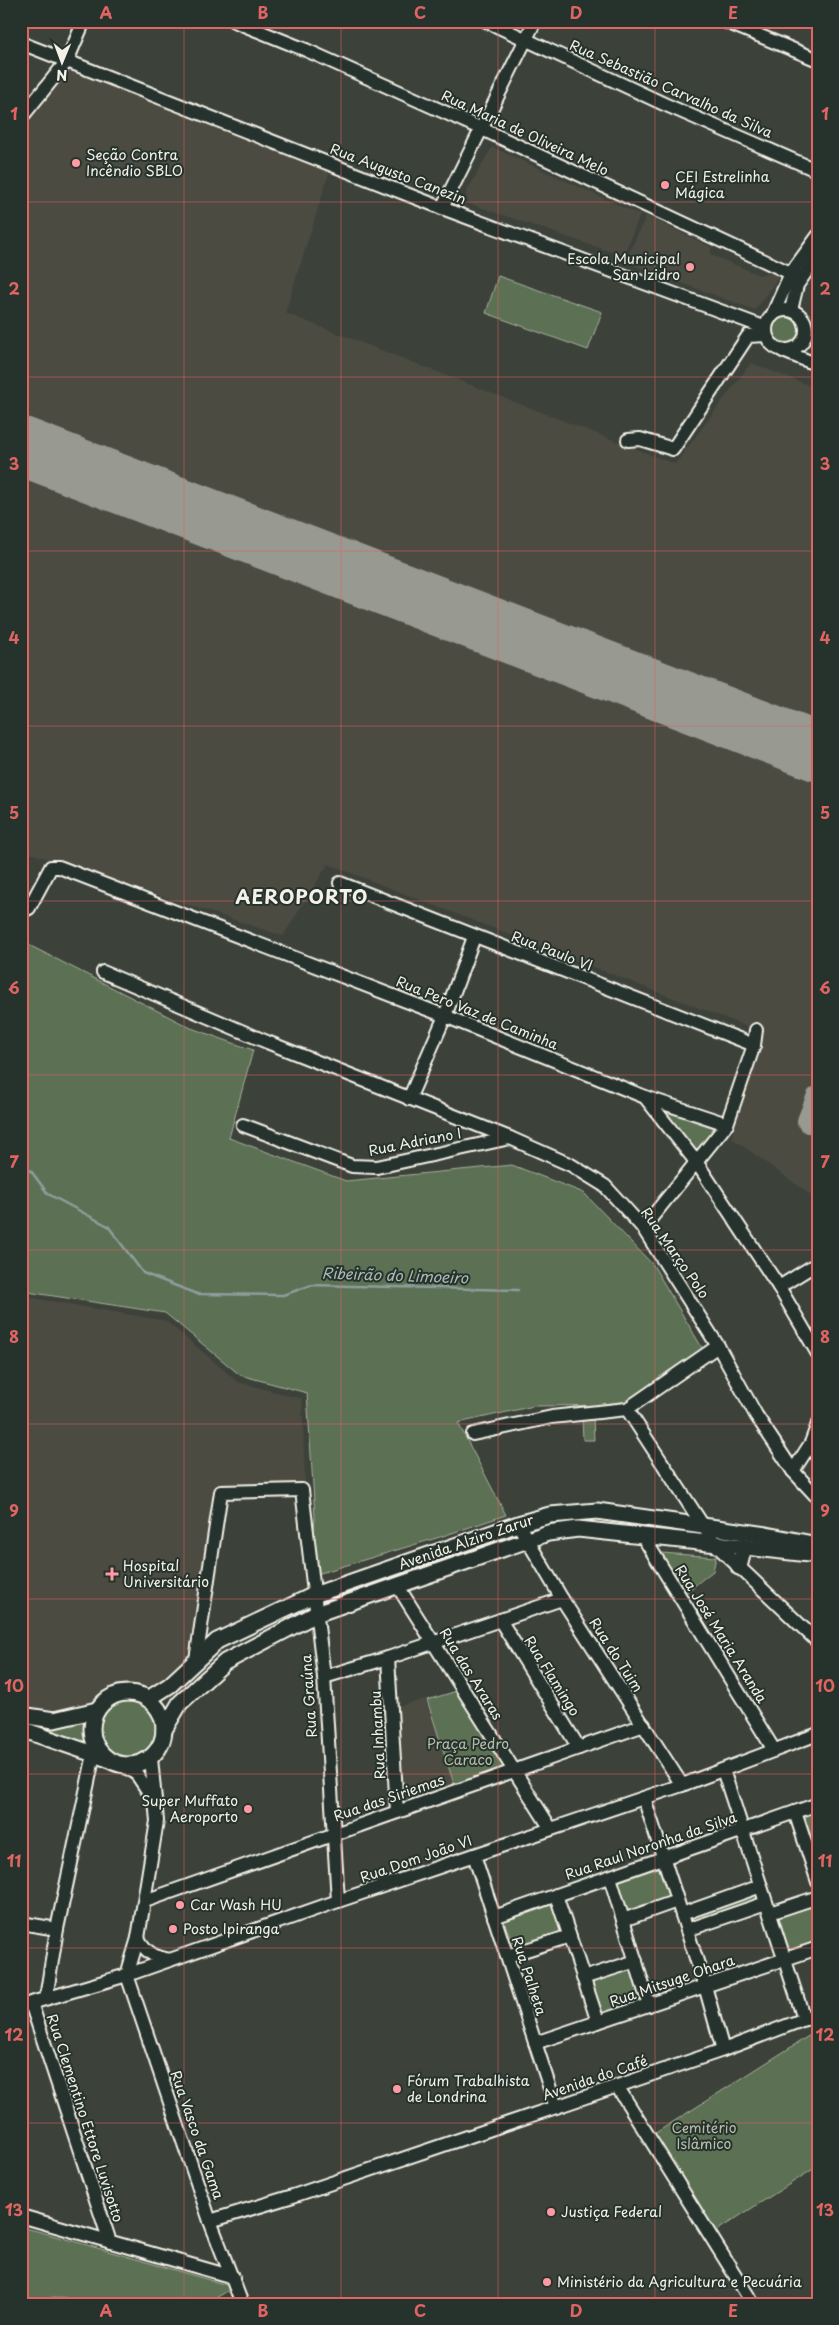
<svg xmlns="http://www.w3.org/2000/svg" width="839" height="2325" viewBox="0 0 839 2325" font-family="'Playpen Sans',sans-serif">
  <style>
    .built { fill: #4b4c43 }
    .green { fill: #5c7053; stroke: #a8b09e }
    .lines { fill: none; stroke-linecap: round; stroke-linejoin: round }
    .stream { stroke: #8c9f9e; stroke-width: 2.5 }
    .taxiway { stroke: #989a91; stroke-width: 24 }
    .runway { stroke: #989a91; stroke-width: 59 }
    .minor-casing { stroke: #f4f1e8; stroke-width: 16 }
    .major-casing { stroke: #f4f1e8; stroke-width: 19 }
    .minor { stroke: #26332d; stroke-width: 12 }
    .major { stroke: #26332d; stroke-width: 15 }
    .grid { fill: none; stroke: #df6462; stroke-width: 1; stroke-opacity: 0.55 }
    .poi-dot { fill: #ff9aa2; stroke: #26332d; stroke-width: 2 }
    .labels { text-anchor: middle; stroke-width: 4; stroke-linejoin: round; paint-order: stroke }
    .street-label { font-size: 14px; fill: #f4f1e8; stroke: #26332d }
    .poi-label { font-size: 14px; fill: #f4f1e8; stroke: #26332d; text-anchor: start }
    .park-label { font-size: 14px; fill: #b7bdac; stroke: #26332d }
    .water-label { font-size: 15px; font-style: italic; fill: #aebab6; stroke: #26332d }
    .district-label { font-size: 19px; font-weight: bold; letter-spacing: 1px; fill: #f4f1e8; stroke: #26332d }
    .neatline { fill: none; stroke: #df6462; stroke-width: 2 }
    .grid-label { font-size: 16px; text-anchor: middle; font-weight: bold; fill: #df6462 }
  </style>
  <rect width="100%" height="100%" fill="#3c423a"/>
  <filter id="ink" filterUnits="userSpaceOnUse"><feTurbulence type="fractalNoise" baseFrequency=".02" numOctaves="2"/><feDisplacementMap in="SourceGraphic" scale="10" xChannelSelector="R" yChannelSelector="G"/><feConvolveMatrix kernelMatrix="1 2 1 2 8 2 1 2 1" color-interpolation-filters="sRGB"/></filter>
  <g filter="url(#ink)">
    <!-- built -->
    <g class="built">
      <polygon points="72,70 330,170 285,313 675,464 751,363 818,389 818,1200 732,1138 756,1030 328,864 283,936 21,850 21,125"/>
      <polygon points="492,147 640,215 623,256 468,203 466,193"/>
      <polygon points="646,216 711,247 711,255 759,275 776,273 778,278 755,310 625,262"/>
      <polygon points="21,1296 166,1321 238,1382 302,1399 305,1482 215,1487 190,1660 171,1672 166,1678 159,1683 147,1686 122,1687 95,1703 51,1715 21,1708"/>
      <polygon points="425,1699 456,1787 400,1806 395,1707"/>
    </g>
    <!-- green -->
    <g class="green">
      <polygon points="498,276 602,312 588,350 486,313"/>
      <circle cx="785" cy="329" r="14"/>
      <polygon points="21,941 191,1028 253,1050 229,1138 346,1181 512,1165 584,1193 653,1265 704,1351 624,1405 534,1406 458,1423 506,1515 440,1537 317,1574 313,1548 315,1517 307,1393 240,1375 165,1313 21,1291"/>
      <polygon points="664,1111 717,1129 697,1159"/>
      <polygon points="593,1417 594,1440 583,1440 582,1418"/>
      <polygon points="662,1553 716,1557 713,1571 684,1594"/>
      <polygon points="457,1691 505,1766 454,1784 427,1700"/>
      <circle cx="127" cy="1729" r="29"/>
      <polygon points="86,1718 86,1737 91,1747 21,1723"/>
      <polygon points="818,1808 818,1851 813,1852 800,1814"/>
      <polygon points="661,1862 673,1899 625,1916 613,1879"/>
      <polygon points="759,1889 763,1901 690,1926 685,1915"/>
      <polygon points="554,1901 564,1934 515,1949 503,1919"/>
      <polygon points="818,1901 818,1944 786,1954 774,1915"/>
      <polygon points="633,1965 645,2003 600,2018 588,1980"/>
      <polygon points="818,2030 818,2166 716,2231 654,2134"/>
      <polygon points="21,2227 41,2232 234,2287 206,2304 51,2298 33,2304 21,2304"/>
    </g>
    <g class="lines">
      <!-- stream -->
      <polyline class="stream" points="21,1168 31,1171 48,1194 108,1226 143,1273 197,1294 283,1295 312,1285 518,1290"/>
      <!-- taxiway -->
      <polyline class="taxiway" points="809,1121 818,1098"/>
      <!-- runway -->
      <polyline class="runway" points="21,446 818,752"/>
      <!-- minor casing -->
      <g class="minor-casing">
        <g id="minor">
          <polyline points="234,21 306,50 482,129 801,278"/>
          <polyline points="486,21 664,104 818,171"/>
          <polyline points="724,21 818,60"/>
          <polyline points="21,43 442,208 766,328"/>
          <polyline points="21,118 67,61 84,21"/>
          <polyline points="442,208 535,21"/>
          <circle cx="786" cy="330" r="20"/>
          <polyline points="791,310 797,285 818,255"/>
          <polyline points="772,316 791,273 818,236"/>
          <polyline points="783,351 818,365"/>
          <polyline points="628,440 640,439 673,449 748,336 766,335"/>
          <polyline points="340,883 754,1045"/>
          <polyline points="21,912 29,908 51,867 59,867 445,1016 645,1097 697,1163 779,1287 818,1354"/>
          <polyline points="103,972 267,1042 510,1138 571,1165 605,1186 643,1228 718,1346 756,1415 793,1471 818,1498"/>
          <polyline points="645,1097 727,1124"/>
          <polyline points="409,1099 445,1016 474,937"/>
          <polyline points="243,1125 352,1166 377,1167 510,1138"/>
          <polyline points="643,1228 727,1124 754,1045 756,1030"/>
          <polyline points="779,1287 818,1263"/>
          <polyline points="627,1409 715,1544 818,1642"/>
          <polyline points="473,1434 552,1417 627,1409 718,1346"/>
          <polyline points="793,1471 811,1443 818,1424"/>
          <polyline points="518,1524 562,1599 682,1785"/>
          <polyline points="642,1535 774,1750"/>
          <polyline points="397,1585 551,1829"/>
          <polyline points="500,1620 579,1748"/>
          <polyline points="388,1658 397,1812"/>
          <polyline points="196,1660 221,1492 302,1490 324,1677 338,1901"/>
          <polyline points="324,1677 388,1658 562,1599"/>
          <polyline points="151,1758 157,1821 138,1938 127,1975 210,2221 242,2304"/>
          <polyline points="122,1765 136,1773 152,1797"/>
          <polyline points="723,1770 804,2019"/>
          <polyline points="644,1798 705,1986 723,2050"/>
          <polyline points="795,1812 818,1882"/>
          <polyline points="474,1855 556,2107"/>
          <polyline points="610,1877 649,2005"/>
          <polyline points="556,1895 598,2022"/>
          <polyline points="145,1901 644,1725"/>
          <polyline points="770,1913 818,1897"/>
          <polyline points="682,1914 761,1886"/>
          <polyline points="494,1917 818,1804"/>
          <polyline points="623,1920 677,1901"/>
          <polyline points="21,1923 57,1929"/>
          <polyline points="687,1930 766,1903"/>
          <path d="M 138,1938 C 146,1953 154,1957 170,1960"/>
          <polyline points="507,1956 570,1936"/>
          <polyline points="583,1978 636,1961"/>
          <polyline points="46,1998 57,1929 94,1754"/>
          <polyline points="31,2003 110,2242"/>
          <polyline points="21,2006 127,1975 338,1901 682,1785 818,1734"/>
          <polyline points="535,2043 818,1948"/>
          <polyline points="617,2086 753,2304"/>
          <polyline points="21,2216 233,2277"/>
          <polyline points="210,2221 293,2196 556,2107 723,2050 818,2014"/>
        </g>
      </g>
      <!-- major casing -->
      <g class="major-casing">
        <g id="major">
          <polyline points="739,1567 744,1547"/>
          <circle cx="128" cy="1729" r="36"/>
          <polyline points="148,1699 170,1685 217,1641 314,1595 518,1524 550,1515 597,1511 766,1535 818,1545"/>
          <polyline points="21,1715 54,1720 97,1710"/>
          <polyline points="21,1729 105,1758"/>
          <polyline points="164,1730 180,1703 225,1662 316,1614 548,1533 578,1529 818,1555"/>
        </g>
      </g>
      <!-- minor -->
      <use href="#minor" class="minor"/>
      <!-- major -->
      <use href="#major" class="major"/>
    </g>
  </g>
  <!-- grid -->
  <path class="grid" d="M 184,21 L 184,2304M 341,21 L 341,2304M 498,21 L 498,2304M 655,21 L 655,2304M 21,202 L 818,202M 21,377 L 818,377M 21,551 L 818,551M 21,726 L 818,726M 21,901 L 818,901M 21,1075 L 818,1075M 21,1250 L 818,1250M 21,1424 L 818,1424M 21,1599 L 818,1599M 21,1774 L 818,1774M 21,1948 L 818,1948M 21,2123 L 818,2123"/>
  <!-- markers -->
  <g class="poi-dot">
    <circle cx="76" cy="163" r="5"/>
    <circle cx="665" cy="185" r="5"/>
    <circle cx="690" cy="267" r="5"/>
    <path d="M109.5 1566.5h5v5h5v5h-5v5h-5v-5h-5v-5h5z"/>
    <circle cx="248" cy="1809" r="5"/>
    <circle cx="180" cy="1905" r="5"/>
    <circle cx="173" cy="1929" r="5"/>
    <circle cx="397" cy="2089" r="5"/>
    <circle cx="551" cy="2212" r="5"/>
    <circle cx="547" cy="2282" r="5"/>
  </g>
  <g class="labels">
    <!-- street labels -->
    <g class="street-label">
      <text transform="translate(671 89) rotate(24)" y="5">Rua Sebastião Carvalho da Silva</text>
      <text transform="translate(525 133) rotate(25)" y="5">Rua Maria de Oliveira Melo</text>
      <text transform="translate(398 174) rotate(21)" y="5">Rua Augusto Canezin</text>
      <text transform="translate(552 951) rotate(21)" y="5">Rua Paulo VI</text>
      <text transform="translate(477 1013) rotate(22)" y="5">Rua Pero Vaz de Caminha</text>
      <text transform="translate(415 1142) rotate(-11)" y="5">Rua Adriano I</text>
      <text transform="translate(675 1253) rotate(55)" y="5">Rua Março Polo</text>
      <text transform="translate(466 1542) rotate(-19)" y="5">Avenida Alziro Zarur</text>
      <text transform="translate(721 1634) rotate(58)" y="5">Rua José Maria Aranda</text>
      <text transform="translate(616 1655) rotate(57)" y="5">Rua do Tuim</text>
      <text transform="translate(471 1674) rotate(58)" y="5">Rua das Araras</text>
      <text transform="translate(552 1676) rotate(58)" y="5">Rua Flamingo</text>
      <text transform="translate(309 1696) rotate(-94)" y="5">Rua Graúna</text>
      <text transform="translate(378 1735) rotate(-93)" y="5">Rua Inhambu</text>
      <text transform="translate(389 1798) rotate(-19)" y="5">Rua das Siriemas</text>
      <text transform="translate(651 1846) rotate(-19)" y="5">Rua Raul Noronha da Silva</text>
      <text transform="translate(416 1859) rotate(-19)" y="5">Rua Dom João VI</text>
      <text transform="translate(529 1976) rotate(72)" y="5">Rua Palheta</text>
      <text transform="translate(672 1981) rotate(-19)" y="5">Rua Mitsuge Ohara</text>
      <text transform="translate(595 2078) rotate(-19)" y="5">Avenida do Café</text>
      <text transform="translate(85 2118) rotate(72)" y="5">Rua Clementino Ettore Luvisotto</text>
      <text transform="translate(197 2135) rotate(71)" y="5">Rua Vasco da Gama</text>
    </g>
    <!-- poi labels -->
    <g class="poi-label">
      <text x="86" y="160">Seção Contra<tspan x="86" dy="16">Incêndio SBLO</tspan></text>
      <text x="675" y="182">CEI Estrelinha<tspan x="675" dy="16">Mágica</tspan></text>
      <text x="680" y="264" text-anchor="end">Escola Municipal<tspan x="680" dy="16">San Izidro</tspan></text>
      <text x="123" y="1571">Hospital<tspan x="123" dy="16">Universitário</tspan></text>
      <text x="238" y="1806" text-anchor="end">Super Muffato<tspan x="238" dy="16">Aeroporto</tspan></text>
      <text x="190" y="1910">Car Wash HU</text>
      <text x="183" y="1934">Posto Ipiranga</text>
      <text x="407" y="2086">Fórum Trabalhista<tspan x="407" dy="16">de Londrina</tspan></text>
      <text x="561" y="2217">Justiça Federal</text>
      <text x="557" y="2287">Ministério da Agricultura e Pecuária</text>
    </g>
    <!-- park labels -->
    <g class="park-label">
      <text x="468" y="1749">Praça Pedro<tspan x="468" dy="16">Caraco</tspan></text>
      <text x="704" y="2133">Cemitério<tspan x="704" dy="16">Islâmico</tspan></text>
    </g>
    <!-- water labels -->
    <g class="water-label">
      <text transform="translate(395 1276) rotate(2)" y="5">Ribeirão do Limoeiro</text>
    </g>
    <!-- district labels -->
    <g class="district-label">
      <text x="302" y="904">AEROPORTO</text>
    </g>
  </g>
  <!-- margin -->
  <rect width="839" height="2325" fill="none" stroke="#26332d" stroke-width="55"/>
  <!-- north arrow -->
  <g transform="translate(62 62) rotate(181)" stroke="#26332d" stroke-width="4" paint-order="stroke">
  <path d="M0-4L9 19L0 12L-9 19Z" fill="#f4f1e8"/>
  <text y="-8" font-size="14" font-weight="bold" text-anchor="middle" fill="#f4f1e8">N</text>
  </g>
  <rect x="28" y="28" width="784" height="2270" class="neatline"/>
  <g class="grid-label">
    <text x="106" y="19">A</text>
    <text x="263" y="19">B</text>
    <text x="420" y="19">C</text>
    <text x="576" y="19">D</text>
    <text x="733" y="19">E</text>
    <text x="14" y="120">1</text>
    <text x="825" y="120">1</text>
    <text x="14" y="295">2</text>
    <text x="825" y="295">2</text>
    <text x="14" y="470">3</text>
    <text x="825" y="470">3</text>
    <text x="14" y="644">4</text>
    <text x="825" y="644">4</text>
    <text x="14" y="819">5</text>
    <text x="825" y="819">5</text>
    <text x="14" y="994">6</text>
    <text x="825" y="994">6</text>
    <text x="14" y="1168">7</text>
    <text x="825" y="1168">7</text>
    <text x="14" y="1343">8</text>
    <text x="825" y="1343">8</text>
    <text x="14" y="1517">9</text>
    <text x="825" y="1517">9</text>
    <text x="14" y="1692">10</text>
    <text x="825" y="1692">10</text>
    <text x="14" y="1867">11</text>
    <text x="825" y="1867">11</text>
    <text x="14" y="2041">12</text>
    <text x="825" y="2041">12</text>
    <text x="14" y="2216">13</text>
    <text x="825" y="2216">13</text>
    <text x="106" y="2317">A</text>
    <text x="263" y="2317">B</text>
    <text x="420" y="2317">C</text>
    <text x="576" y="2317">D</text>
    <text x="733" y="2317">E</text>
  </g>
</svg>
